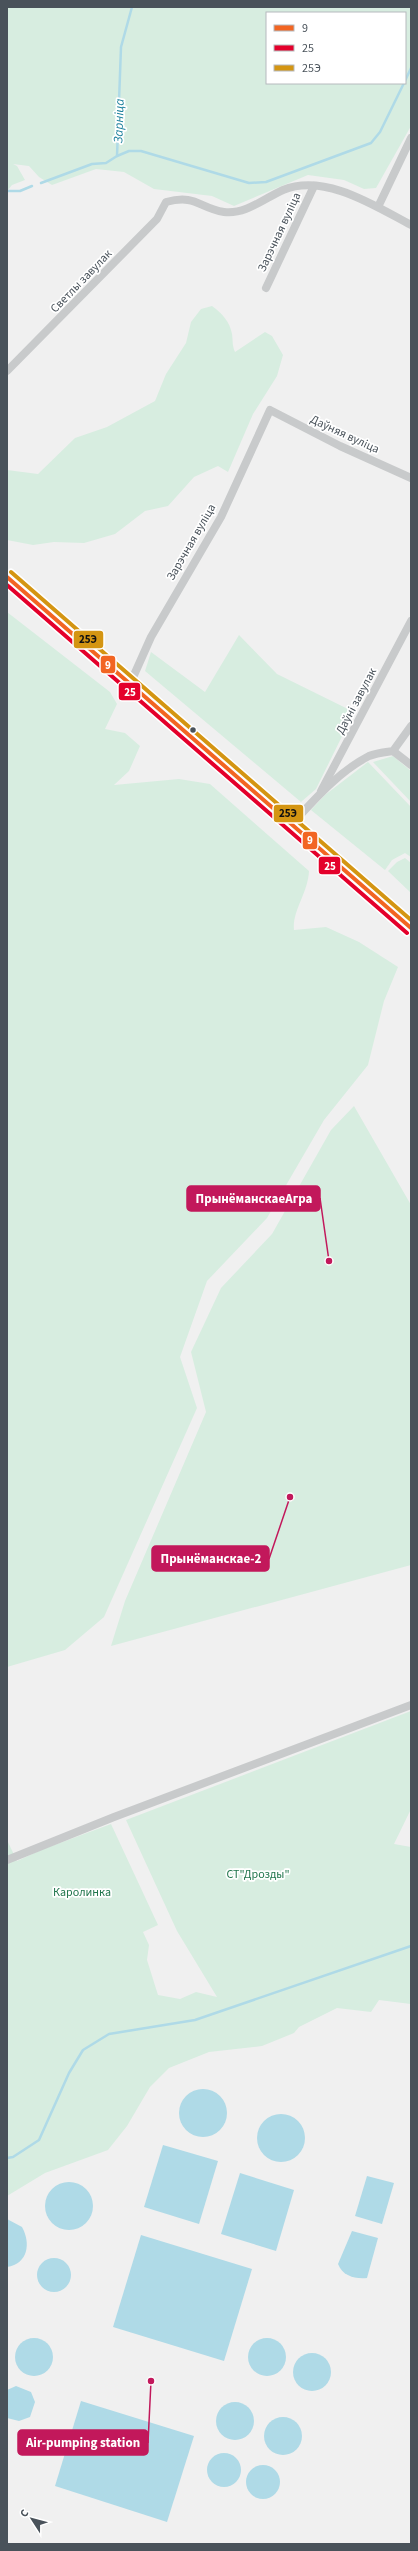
<svg xmlns="http://www.w3.org/2000/svg" width="418" height="2551" viewBox="0 0 418 2551" font-family="'Source Sans 3',sans-serif">
  <style>
    .green { fill: #d7ede0; fill-rule: evenodd }
    .water { fill: #afdae7 }
    .lines { fill: none; stroke-linecap: round; stroke-linejoin: round }
    .stream { stroke: #afdae7; stroke-width: 2.5 }
    .minor { stroke: #c8cacb; stroke-width: 8 }
    .primary { stroke: #c6c8cb; stroke-width: 13 }
    .bus-1-casing { stroke: #fff; stroke-width: 7 }
    .bus-2-casing { stroke: #fff; stroke-width: 7 }
    .bus-3-casing { stroke: #fff; stroke-width: 7 }
    .bus-1 { stroke: #f26522; stroke-width: 4 }
    .bus-2 { stroke: #e4002b; stroke-width: 4 }
    .bus-3 { stroke: #d49512; stroke-width: 4 }
    .bus-dot { fill: #49525a; stroke: #fff; stroke-width: 1.5 }
    .labels { text-anchor: middle; stroke-width: 3.5; stroke-linejoin: round; paint-order: stroke }
    .street-label { font-size: 12px; fill: #49525a; stroke: #fff }
    .park-label { font-size: 12px; fill: #20754c; stroke: #fff }
    .water-label { font-size: 13px; font-style: italic; fill: #1a7f9c; stroke: #fff }
    .leader { fill: none; stroke: #c2185b; stroke-width: 1.5 }
    .callout-dot { fill: #c2185b; stroke: #fff; stroke-width: 1.5 }
    .callout { fill: #c2185b; stroke: #c2185b; stroke-width: 1.5 }
    .callout-label { font-size: 13px; text-anchor: middle; font-weight: bold; fill: #fff }
    .line-badge { stroke: #fff; stroke-width: 1.5 }
    .badge-label { font-size: 11px; text-anchor: middle; font-weight: bold; fill: #fff }
    .pale-badge-label { font-size: 11px; text-anchor: middle; font-weight: bold; fill: #111 }
  </style>
  <rect width="100%" height="100%" fill="#f0f0f0"/>
  <!-- green -->
  <g class="green">
    <path d="M 7,7 L 411,7 L 411,126 L 376,188 L 364,189 L 344,180 L 308,175 L 234,206 L 212,196 L 154,189 L 124,172 L 96,169 L 52,185 L 39,177 L 29,166 L 13,164 L 17,166 L 25,180 L 12,185 L 7,191 ZM 267,13 L 405,13 L 405,83 L 267,83 Z"/>
    <path d="M 212,306 C 222,313 230,322 232,334 C 233,341 232,345 235,352 L 265,332 L 272,336 L 283,355 L 277,376 L 253,414 L 228,472 L 218,466 L 194,477 L 168,506 L 145,511 L 115,534 L 84,543 L 54,542 L 33,545 L 7,540 L 7,470 L 38,474 L 75,438 L 107,427 L 155,401 L 166,374 L 186,343 L 191,322 L 201,309 Z"/>
    <path d="M 7,612 L 110,692 L 117,704 L 105,729 L 125,733 L 140,746 L 129,771 L 114,785 L 179,779 L 210,784 L 309,871 C 308,893 292,911 294,930 L 326,927 L 359,942 L 398,967 L 384,1001 L 368,1065 L 324,1120 L 267,1218 L 207,1281 L 180,1357 L 197,1408 L 104,1617 L 65,1650 L 7,1667 Z"/>
    <polygon points="239,635 277,674 354,712 316,789 301,802 145,671 151,652 205,692"/>
    <polygon points="393,756 411,771 411,802 373,762"/>
    <polygon points="368,762 411,807 411,857 405,853 392,860 385,870 311,810 325,795"/>
    <polygon points="405,858 411,863 411,893 388,871 397,862"/>
    <polygon points="354,1106 411,1205 411,1565 111,1646 125,1601 206,1412 191,1352 221,1288 272,1234 331,1130"/>
    <polygon points="411,1711 411,1809 394,1844 411,1847 411,2004 379,2000 371,2012 337,2008 299,2027 294,2033 262,2046 209,2052 169,2068 150,2087 127,2126 108,2150 45,2173 7,2196 7,1840 17,1861 41,1850 111,1824 158,1925 143,1932 149,1945 147,1960 158,1995 180,1999 196,1992 217,1997 177,1931 126,1820"/>
  </g>
  <!-- water -->
  <g class="water">
    <circle cx="203" cy="2113" r="24"/>
    <circle cx="281" cy="2138" r="24"/>
    <polygon points="163,2145 218,2161 199,2224 144,2207"/>
    <polygon points="240,2173 294,2190 276,2251 221,2234"/>
    <polygon points="367,2176 394,2183 382,2224 355,2216"/>
    <circle cx="69" cy="2206" r="24"/>
    <path d="M 7,2219 L 22,2227 C 31,2243 28,2264 7,2267 Z"/>
    <path d="M 352,2231 L 378,2238 L 367,2278 C 354,2279 343,2276 338,2264 Z"/>
    <polygon points="141,2235 252,2269 224,2361 113,2327"/>
    <circle cx="54" cy="2275" r="17"/>
    <circle cx="34" cy="2357" r="19"/>
    <circle cx="267" cy="2357" r="19"/>
    <circle cx="312" cy="2372" r="19"/>
    <polygon points="16,2386 31,2392 35,2402 30,2417 19,2421 7,2418 7,2390"/>
    <polygon points="81,2401 194,2436 167,2522 55,2486"/>
    <circle cx="235" cy="2421" r="19"/>
    <circle cx="283" cy="2436" r="19"/>
    <circle cx="224" cy="2470" r="17"/>
    <circle cx="263" cy="2482" r="17"/>
  </g>
  <g class="lines">
    <!-- stream -->
    <g class="stream">
      <polyline points="405,81 411,68"/>
      <polyline points="117,156 129,151 141,151 249,183 266,182 371,143 380,132 404,83"/>
      <polyline points="41,183 92,164 106,163 117,156 121,47 132,7"/>
      <polyline points="7,191 20,191 32,186"/>
      <polyline points="7,2158 13,2157 39,2140 69,2073 83,2050 109,2034 195,2020 411,1946"/>
    </g>
    <!-- minor -->
    <g class="minor">
      <polyline points="378,207 411,138"/>
      <polyline points="266,288 314,186"/>
      <path d="M 7,371 L 157,219 L 166,202 C 196,194 199,208 224,212 C 245,215 265,198 283,190 C 325,173 375,206 411,225"/>
      <polyline points="130,684 151,637 221,517 270,410 340,446 411,478"/>
      <polyline points="393,751 411,765"/>
      <polyline points="321,791 411,621"/>
      <path d="M 291,825 C 314,800 338,772 369,756 C 376,753 386,752 393,751 L 411,726"/>
      <polyline points="7,1860 114,1817 411,1705"/>
    </g>
    <!-- primary -->
    <polyline class="primary" points="7,577 411,928"/>
    <!-- bus-1 casing -->
    <g class="bus-1-casing">
      <polyline id="bus-1" points="7,577 411,928"/>
    </g>
    <!-- bus-2 casing -->
    <g class="bus-2-casing">
      <polyline id="bus-2" points="7,585 407,933"/>
    </g>
    <!-- bus-3 casing -->
    <g class="bus-3-casing">
      <polyline id="bus-3" points="11,572 411,920"/>
    </g>
    <!-- bus-1 -->
    <use href="#bus-1" class="bus-1"/>
    <!-- bus-2 -->
    <use href="#bus-2" class="bus-2"/>
    <!-- bus-3 -->
    <use href="#bus-3" class="bus-3"/>
  </g>
  <!-- markers -->
  <circle class="bus-dot" cx="193" cy="730" r="3.5"/>
  <g class="labels">
    <!-- street labels -->
    <g class="street-label">
      <text transform="translate(279 232) rotate(-65)" y="4">Зарэчная вуліца</text>
      <text transform="translate(81 281) rotate(-46)" y="4">Светлы завулак</text>
      <text transform="translate(345 434) rotate(25)" y="4">Даўняя вуліца</text>
      <text transform="translate(191 542) rotate(-60)" y="4">Зарэчная вуліца</text>
      <text transform="translate(356 701) rotate(-62)" y="4">Даўні завулак</text>
    </g>
    <!-- park labels -->
    <g class="park-label">
      <text x="258" y="1878">СТ"Дрозды"</text>
      <text x="82" y="1896">Каролинка</text>
    </g>
    <!-- water labels -->
    <g class="water-label">
      <text transform="translate(118 121) rotate(-88)" y="5">Зарніца</text>
    </g>
  </g>
  <!-- callouts -->
  <path class="leader" d="M329 1261L320 1198M290 1497L269 1559M151 2381L148 2443"/>
  <g class="callout-dot">
    <circle cx="329" cy="1261" r="4"/>
    <circle cx="290" cy="1497" r="4"/>
    <circle cx="151" cy="2381" r="4"/>
  </g>
  <g class="callout">
    <rect x="187" y="1186" width="133" height="25" rx="4"/>
    <rect x="152" y="1546" width="117" height="25" rx="4"/>
    <rect x="18" y="2430" width="130" height="25" rx="4"/>
  </g>
  <g class="callout-label">
    <text x="254" y="1203">ПрынёманскаеАгра</text>
    <text x="211" y="1563">Прынёманскае-2</text>
    <text x="83" y="2447">Air-pumping station</text>
  </g>
  <g class="line-badge">
    <rect x="73" y="630" width="31" height="19" rx="4" fill="#d49512"/>
    <rect x="100" y="655" width="16" height="19" rx="4" fill="#f26522"/>
    <rect x="118" y="682" width="23" height="19" rx="4" fill="#e4002b"/>
    <rect x="273" y="804" width="31" height="19" rx="4" fill="#d49512"/>
    <rect x="302" y="831" width="16" height="19" rx="4" fill="#f26522"/>
    <rect x="318" y="856" width="23" height="19" rx="4" fill="#e4002b"/>
  </g>
  <g class="badge-label">
    <text x="108" y="669">9</text>
    <text x="130" y="696">25</text>
    <text x="310" y="844">9</text>
    <text x="330" y="870">25</text>
  </g>
  <g class="pale-badge-label">
    <text x="88" y="643">25Э</text>
    <text x="288" y="817">25Э</text>
  </g>
  <!-- border -->
  <rect width="418" height="2551" fill="none" stroke="#49525a" stroke-width="16"/>
  <!-- legend -->
  <rect x="266" y="12" width="140" height="72" fill="#ffffff" stroke="#b6babd"/>
  <rect x="274" y="25" width="20" height="6" fill="#f26522" stroke="#b6babd"/>
  <text x="302" y="32" font-size="12" fill="#49525a">9</text>
  <rect x="274" y="45" width="20" height="6" fill="#e4002b" stroke="#b6babd"/>
  <text x="302" y="52" font-size="12" fill="#49525a">25</text>
  <rect x="274" y="65" width="20" height="6" fill="#d49512" stroke="#b6babd"/>
  <text x="302" y="72" font-size="12" fill="#49525a">25Э</text>
  <!-- north arrow -->
  <g transform="translate(32 2519) rotate(306)" stroke="#ffffff" stroke-width="3" paint-order="stroke">
  <path d="M0-3L7 15L0 10L-7 15Z" fill="#49525a"/>
  <text y="-6" font-size="11" font-weight="bold" text-anchor="middle" fill="#49525a">С</text>
  </g>
</svg>
